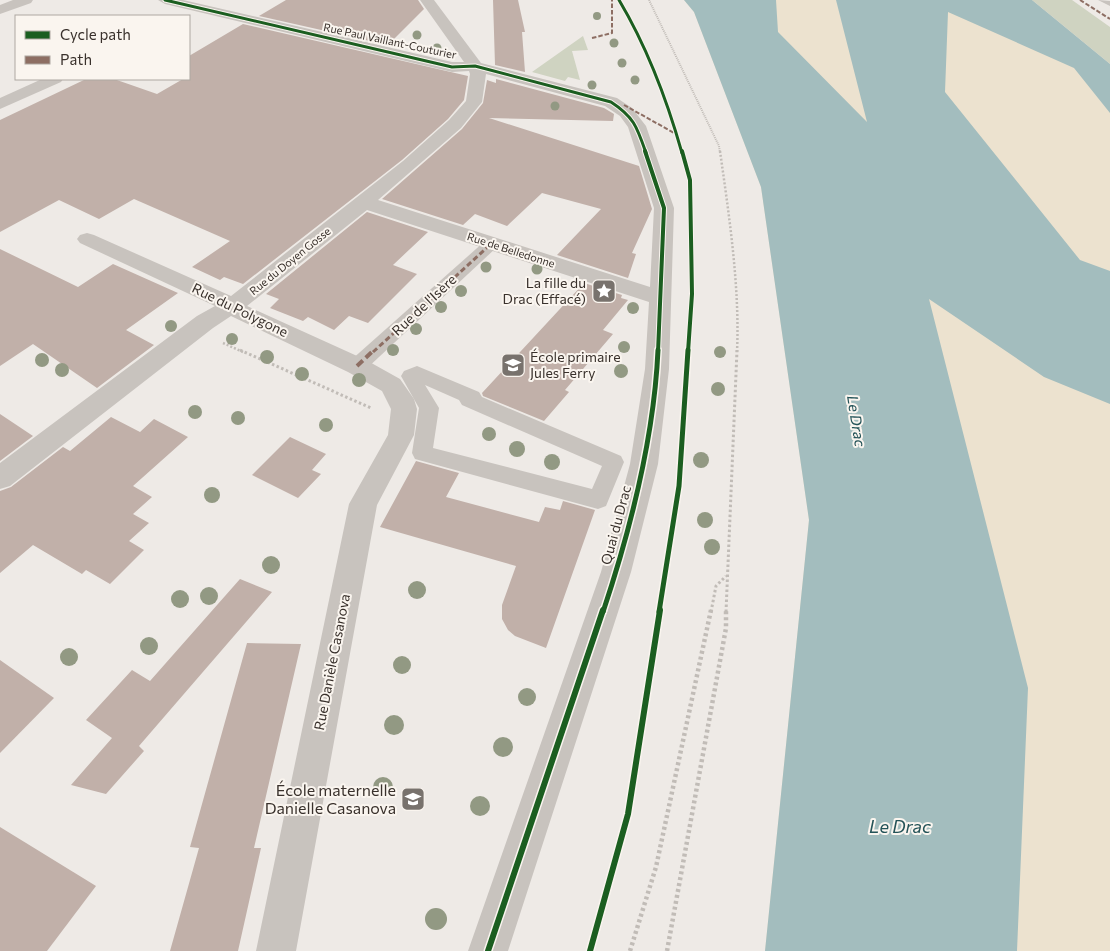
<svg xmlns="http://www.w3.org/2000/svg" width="1110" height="951" viewBox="0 0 1110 951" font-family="Commissioner,sans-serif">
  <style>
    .green { fill: #cfd3c1 }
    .sand { fill: #ece2cf }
    .water { fill: #a3bdbe }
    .building { fill: #c1b0a9 }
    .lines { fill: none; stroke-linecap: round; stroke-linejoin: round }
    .path-far3 { stroke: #c1bcb7; stroke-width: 2; stroke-dasharray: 1 1; stroke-linecap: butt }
    .path-far2 { stroke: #c1bcb7; stroke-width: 2.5; stroke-dasharray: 2 2; stroke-linecap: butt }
    .path-far1 { stroke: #c1bcb7; stroke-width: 3; stroke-dasharray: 2.5 2.5; stroke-linecap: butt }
    .path { stroke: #c1bcb7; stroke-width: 4.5; stroke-dasharray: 3 3; stroke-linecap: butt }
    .service { fill: #c8c3be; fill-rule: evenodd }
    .pedestrian { fill: #c8c3be; fill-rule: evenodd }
    .minor { fill: #c8c3be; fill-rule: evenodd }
    .quiet-far2 { stroke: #8d6e63; stroke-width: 2; stroke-dasharray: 4.5 2; stroke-linecap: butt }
    .quiet-far1 { stroke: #8d6e63; stroke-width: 3; stroke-dasharray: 5.5 3; stroke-linecap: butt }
    .quiet { stroke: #8d6e63; stroke-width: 4; stroke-dasharray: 8 4; stroke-linecap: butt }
    .cycleway-far3-casing { stroke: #faf5ef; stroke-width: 5 }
    .cycleway-far2-casing { stroke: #faf5ef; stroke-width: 6 }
    .cycleway-far1-casing { stroke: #faf5ef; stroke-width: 8 }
    .cycleway-casing { stroke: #faf5ef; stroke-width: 9 }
    .cycleway-far3 { stroke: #1b5e20; stroke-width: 3 }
    .cycleway-far2 { stroke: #1b5e20; stroke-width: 4 }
    .cycleway-far1 { stroke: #1b5e20; stroke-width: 5 }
    .cycleway { stroke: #1b5e20; stroke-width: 6 }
    .tree { fill: #929983 }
    .labels { text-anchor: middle; stroke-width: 4; stroke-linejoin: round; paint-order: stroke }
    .far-street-label { font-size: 11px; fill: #39312c; stroke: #faf5ef }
    .poi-label { font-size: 14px; fill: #39312c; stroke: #faf5ef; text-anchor: end }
    .street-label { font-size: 14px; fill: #39312c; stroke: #faf5ef }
    .water-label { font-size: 15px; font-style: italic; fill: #245358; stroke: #faf5ef }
    .near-poi-label { font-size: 16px; fill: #39312c; stroke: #faf5ef; text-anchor: end }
    .near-water-label { font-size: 18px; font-style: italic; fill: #245358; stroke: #faf5ef }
  </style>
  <rect width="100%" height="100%" fill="#eeeae6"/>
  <!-- green -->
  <g class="green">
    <polygon points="1032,0 1072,0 1110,27 1110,64"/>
    <polygon points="583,36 588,50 572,51 580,80 568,77 565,81 532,72"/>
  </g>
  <!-- sand -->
  <polygon class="sand" points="684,0 1032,0 1110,64 1110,951 765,951 809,520 761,187 694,12"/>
  <!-- water -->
  <polygon class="water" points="684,0 776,0 778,32 867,122 836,0 1032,0 1110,64 1110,113 1074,68 948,12 945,92 1080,260 1110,271 1110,404 1044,377 929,299 1028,688 1017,951 765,951 809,520 761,187 694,12"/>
  <!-- building -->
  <g class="building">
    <polygon points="286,0 418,0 424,9 388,45 259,16"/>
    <polygon points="493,0 518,0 525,32 522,32 525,72 495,65"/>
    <polygon points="243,24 468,76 464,100 448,119 402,160 243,284 224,277 220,280 192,267 230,241 134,199 99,219 59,200 0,232 0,120 86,79 114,79 157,94 183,79 189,79 189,56"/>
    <polygon points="496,79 604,108 614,114 613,121 489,118 639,166 652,209 632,253 636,254 628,278 557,255 601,209 542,193 507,226 475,214 463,225 382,199 462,129 483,103 487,80 496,83"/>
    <polygon points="367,212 428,232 393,265 417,274 368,323 349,316 334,330 308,317 303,321 270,308 279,299 266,294"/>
    <polygon points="0,249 78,287 113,264 178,293 126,330 154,345 97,388 33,344 0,366"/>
    <polygon points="584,283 622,295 621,298 628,300 603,330 613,334 565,390 569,392 544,421 483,396 482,393"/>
    <polygon points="0,414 33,436 0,461"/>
    <polygon points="111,417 140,432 154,419 188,437 133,486 152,497 133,514 149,523 129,541 144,550 110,584 86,570 82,574 33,545 0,573 0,491 11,487 63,447 70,451"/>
    <polygon points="290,437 326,454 312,470 321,474 298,498 252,475"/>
    <polygon points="416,461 459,473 446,497 539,522 545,507 560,510 563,501 595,510 546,648 515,636 508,630 502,619 502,605 516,566 380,527"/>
    <polygon points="240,579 272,592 139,746 144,751 106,794 71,785 112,738 86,720 132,670 150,681"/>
    <polygon points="247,643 301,644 254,848 261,848 238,951 170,951 199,848 190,847"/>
    <polygon points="0,660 54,698 0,753"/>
    <polygon points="0,827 96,886 47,951 0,951"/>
  </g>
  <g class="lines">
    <!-- path-far3 -->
    <polyline class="path-far3" points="649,0 719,146 720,153"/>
    <!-- path-far2 -->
    <g class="path-far2">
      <path d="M 720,151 C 729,215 740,288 737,352"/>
      <polyline points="223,343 243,352"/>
    </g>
    <!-- path-far1 -->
    <g class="path-far1">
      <polyline points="240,350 371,408"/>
      <polyline points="711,612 716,586 726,576"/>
      <polyline points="726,612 737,350"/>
    </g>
    <!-- path -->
    <g class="path">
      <polyline points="630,951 656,867 711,610"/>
      <polyline points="667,951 726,628 726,610"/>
    </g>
    <!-- service -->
    <polygon class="service" points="1098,0 1110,1 1110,6"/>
    <!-- pedestrian -->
    <g class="pedestrian">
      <polygon points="491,239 497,241 499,244 497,247 364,371 357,373 350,371 348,366 350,361 485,241"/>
      <path d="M 417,366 L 479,392 L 482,397 L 621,456 L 624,462 L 606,506 L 598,509 L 415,459 L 412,453 L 419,408 L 401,376 L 404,371 ZM 425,385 L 459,400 L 462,405 L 602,466 L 592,489 L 433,448 L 439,408 Z"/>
    </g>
    <!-- minor -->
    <g class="minor">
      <polygon points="13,0 33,0 31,3 0,14 0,5"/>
      <path d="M 158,0 L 183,0 L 452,62 L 464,62 L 420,0 L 434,0 L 481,63 L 617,98 L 632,108 L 646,126 L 674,208 L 669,369 L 658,464 L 631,572 L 508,951 L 468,951 L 601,572 L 630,464 L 645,369 L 649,302 L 367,210 L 247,306 L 366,360 L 400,379 L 414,399 L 417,409 L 414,435 L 377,505 L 296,951 L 256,951 L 349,504 L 388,435 L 391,409 L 382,391 L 348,372 L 231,316 L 213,328 L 10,486 L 0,489 L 0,463 L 197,316 L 215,306 L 80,243 L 77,239 L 80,235 L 87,233 L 94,235 L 231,296 L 403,161 L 449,120 L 466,101 L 470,74 L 469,71 L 452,72 L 165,4 ZM 486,74 L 605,106 L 620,116 L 628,127 L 654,208 L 650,287 L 378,200 L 461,128 L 482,102 Z"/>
      <polygon points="42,79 63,79 61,82 0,109 0,98"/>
    </g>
    <!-- quiet-far2 -->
    <g class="quiet-far2">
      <polyline points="1080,0 1110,19"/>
      <polyline points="592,38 612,33 612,0"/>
      <polyline points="624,105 676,134"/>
    </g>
    <!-- quiet-far1 -->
    <polyline class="quiet-far1" points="373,352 491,244"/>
    <!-- quiet -->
    <polyline class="quiet" points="357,366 374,350"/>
    <!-- cycleway-far3 casing -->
    <g class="cycleway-far3-casing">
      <g id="cycleway-far3">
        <path d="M 165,0 L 452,67 L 475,66 L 611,102 C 634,117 637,127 646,153"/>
        <path d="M 619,0 C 647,47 667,100 682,153"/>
      </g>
    </g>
    <!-- cycleway-far2 casing -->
    <g class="cycleway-far2-casing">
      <g id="cycleway-far2">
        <polyline points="645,151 664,208 658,352"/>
        <polyline points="682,151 690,180 692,294 688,352"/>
      </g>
    </g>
    <!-- cycleway-far1 casing -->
    <g class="cycleway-far1-casing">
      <g id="cycleway-far1">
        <path d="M 603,612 C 631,528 654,439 658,350"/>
        <polyline points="659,612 679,486 688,350"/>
      </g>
    </g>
    <!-- cycleway casing -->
    <g class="cycleway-casing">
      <g id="cycleway">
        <polyline points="488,951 603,610"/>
        <polyline points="590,951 628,814 660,610"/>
      </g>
    </g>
    <!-- cycleway-far3 -->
    <use href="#cycleway-far3" class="cycleway-far3"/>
    <!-- cycleway-far2 -->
    <use href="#cycleway-far2" class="cycleway-far2"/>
    <!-- cycleway-far1 -->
    <use href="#cycleway-far1" class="cycleway-far1"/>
    <!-- cycleway -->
    <use href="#cycleway" class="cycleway"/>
  </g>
  <!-- trees -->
  <g class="tree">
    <circle cx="597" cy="16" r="4"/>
    <circle cx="417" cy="35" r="4.5"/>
    <circle cx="614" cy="43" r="4.5"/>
    <circle cx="437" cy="48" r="4.5"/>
    <circle cx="622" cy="63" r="4.5"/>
    <circle cx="635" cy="80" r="4.5"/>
    <circle cx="592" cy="85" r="4.5"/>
    <circle cx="555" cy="106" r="4.5"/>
    <circle cx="486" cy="267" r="5.5"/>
    <circle cx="537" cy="269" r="5.5"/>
    <circle cx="461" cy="291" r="6"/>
    <circle cx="441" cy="307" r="6"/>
    <circle cx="633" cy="308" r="6"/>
    <circle cx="171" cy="326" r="6"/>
    <circle cx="416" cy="329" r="6"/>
    <circle cx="232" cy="339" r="6"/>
    <circle cx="624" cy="347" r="6"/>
    <circle cx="393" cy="350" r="6"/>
    <circle cx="720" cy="352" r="6"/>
    <circle cx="267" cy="357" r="7"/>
    <circle cx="42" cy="360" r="7"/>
    <circle cx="62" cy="370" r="7"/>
    <circle cx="621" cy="371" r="7"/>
    <circle cx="302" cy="374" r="7"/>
    <circle cx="359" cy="380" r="7"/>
    <circle cx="718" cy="389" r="7"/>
    <circle cx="195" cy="412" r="7"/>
    <circle cx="238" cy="418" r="7"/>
    <circle cx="326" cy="425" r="7"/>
    <circle cx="489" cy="434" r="7"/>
    <circle cx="517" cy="449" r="8"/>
    <circle cx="701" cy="460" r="8"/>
    <circle cx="552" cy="462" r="8"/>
    <circle cx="212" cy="495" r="8"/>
    <circle cx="705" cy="520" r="8"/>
    <circle cx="712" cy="547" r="8"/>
    <circle cx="271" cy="565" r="9"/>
    <circle cx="417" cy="590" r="9"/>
    <circle cx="209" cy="596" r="9"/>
    <circle cx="180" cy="599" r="9"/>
    <circle cx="149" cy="646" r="9"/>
    <circle cx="69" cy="657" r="9"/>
    <circle cx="402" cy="665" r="9"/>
    <circle cx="527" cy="697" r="9"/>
    <circle cx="394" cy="725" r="10"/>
    <circle cx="503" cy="747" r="10"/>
    <circle cx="383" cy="787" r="10"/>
    <circle cx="480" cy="806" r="10"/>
    <circle cx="436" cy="919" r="11"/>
  </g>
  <!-- icons -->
  <defs>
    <g id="sight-square" transform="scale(1.25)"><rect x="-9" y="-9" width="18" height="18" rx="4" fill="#78726d" stroke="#faf5ef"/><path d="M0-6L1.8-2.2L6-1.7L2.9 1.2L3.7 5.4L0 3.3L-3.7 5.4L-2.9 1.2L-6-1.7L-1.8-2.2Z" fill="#fff"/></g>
    <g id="school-square" transform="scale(1.25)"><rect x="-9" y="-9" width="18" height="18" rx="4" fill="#78726d" stroke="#faf5ef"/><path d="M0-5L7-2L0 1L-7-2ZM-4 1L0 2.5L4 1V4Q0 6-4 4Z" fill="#fff"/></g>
  </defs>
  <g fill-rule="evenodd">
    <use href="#sight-square" x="604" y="291"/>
    <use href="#school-square" x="513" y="365"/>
    <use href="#school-square" x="413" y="799"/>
  </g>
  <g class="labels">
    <!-- far-street labels -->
    <g class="far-street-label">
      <text transform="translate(390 41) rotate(12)" y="4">Rue Paul Vaillant-Couturier</text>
      <text transform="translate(511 250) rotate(18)" y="4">Rue de Belledonne</text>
      <text transform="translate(290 261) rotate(-39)" y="4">Rue du Doyen Gosse</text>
    </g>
    <!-- poi labels -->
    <g class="poi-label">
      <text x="586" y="288">La fille du<tspan x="586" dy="16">Drac (Effacé)</tspan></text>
      <text x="530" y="362" text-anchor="start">École primaire<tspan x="530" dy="16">Jules Ferry</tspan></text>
    </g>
    <!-- street labels -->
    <g class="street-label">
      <text transform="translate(424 305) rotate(-43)" y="5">Rue de l'Isère</text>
      <text transform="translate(240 310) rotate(26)" y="5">Rue du Polygone</text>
      <text transform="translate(616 525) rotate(-75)" y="5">Quai du Drac</text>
      <text transform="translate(332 662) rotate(-79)" y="5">Rue Danièle Casanova</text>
    </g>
    <!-- water labels -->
    <g class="water-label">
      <text transform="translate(856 421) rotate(81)" y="5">Le Drac</text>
    </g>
    <!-- near-poi labels -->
    <g class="near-poi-label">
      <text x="396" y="796">École maternelle<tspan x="396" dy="18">Danielle Casanova</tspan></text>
    </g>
    <!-- near-water labels -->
    <g class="near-water-label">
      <text x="900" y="833">Le Drac</text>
    </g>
  </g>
  <!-- legend -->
  <rect x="15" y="15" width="175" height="65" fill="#faf5ef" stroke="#ada7a1"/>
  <rect x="25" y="31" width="25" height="8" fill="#1b5e20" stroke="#ada7a1"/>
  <text x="60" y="40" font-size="15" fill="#39312c">Cycle path</text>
  <rect x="25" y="56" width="25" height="8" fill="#8d6e63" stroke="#ada7a1"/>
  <text x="60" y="65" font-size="15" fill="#39312c">Path</text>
</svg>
